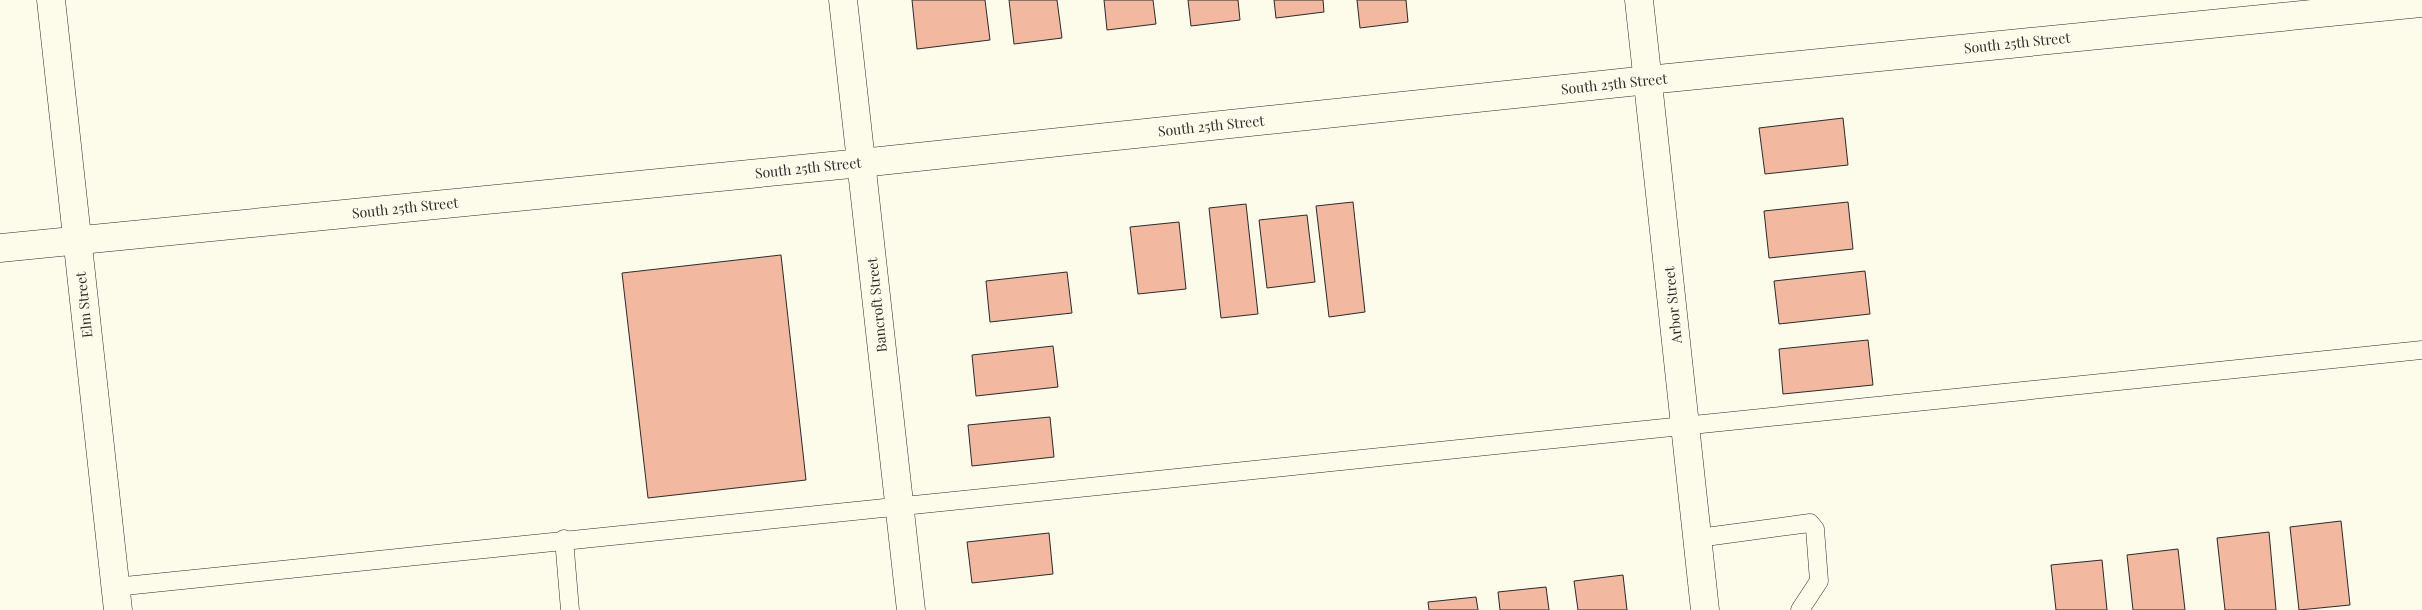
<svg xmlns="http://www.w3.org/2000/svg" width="2422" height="610" viewBox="0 0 2422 610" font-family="'Playfair Display',serif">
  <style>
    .building { fill: #f2b8a0; stroke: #2b2b2b }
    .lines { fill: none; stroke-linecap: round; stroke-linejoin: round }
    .service-casing { stroke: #2b2b2b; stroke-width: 19 }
    .minor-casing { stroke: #2b2b2b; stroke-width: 29 }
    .service { stroke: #fdfbea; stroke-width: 18 }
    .minor { stroke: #fdfbea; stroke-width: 28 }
    .labels { text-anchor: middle; stroke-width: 4; stroke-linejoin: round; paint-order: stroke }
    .street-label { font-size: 14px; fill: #2b2b2b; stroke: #fdfbea }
  </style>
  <rect width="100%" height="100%" fill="#fdfbea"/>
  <!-- building -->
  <g class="building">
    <polygon points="912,0 985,0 990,40 917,49"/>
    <polygon points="1009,0 1057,0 1062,38 1014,44"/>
    <polygon points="1104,0 1153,0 1156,24 1107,30"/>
    <polygon points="1188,0 1238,0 1240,20 1191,26"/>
    <polygon points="1274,0 1323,0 1324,12 1276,18"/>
    <polygon points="1357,0 1406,0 1408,22 1360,28"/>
    <polygon points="1843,118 1848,165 1765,174 1759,128"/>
    <polygon points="1353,202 1365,312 1329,317 1316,206"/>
    <polygon points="1848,202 1853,249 1769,258 1764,211"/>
    <polygon points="1246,204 1258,314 1221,318 1209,208"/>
    <polygon points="1307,215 1315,282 1267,288 1259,220"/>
    <polygon points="1179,222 1186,289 1138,294 1130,227"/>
    <polygon points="781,255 806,480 648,498 622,273"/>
    <polygon points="1865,271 1870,314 1779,324 1774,281"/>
    <polygon points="1067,272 1072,313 990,322 986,281"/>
    <polygon points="1868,340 1873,385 1783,394 1779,349"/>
    <polygon points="1053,346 1058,387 976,396 972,355"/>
    <polygon points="1050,417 1054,457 972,466 968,425"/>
    <polygon points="2341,521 2350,605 2299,610 2290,527"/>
    <polygon points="2269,532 2276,610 2225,610 2217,538"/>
    <polygon points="1049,533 1053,574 972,583 967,542"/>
    <polygon points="2178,549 2185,610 2133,610 2127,555"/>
    <polygon points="2102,560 2107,610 2056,610 2051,565"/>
    <polygon points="1623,575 1627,610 1578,610 1574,581"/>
    <polygon points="1546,587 1549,610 1500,610 1498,592"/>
    <polygon points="1476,597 1478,610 1429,610 1428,602"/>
  </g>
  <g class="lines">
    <!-- service casing -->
    <g class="service-casing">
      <g id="service">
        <polyline points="1698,538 1810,523 1815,529 1819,581 1800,610"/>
        <polyline points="564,539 570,610"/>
        <polyline points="115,587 2422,350"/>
      </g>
    </g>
    <!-- minor casing -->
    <g class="minor-casing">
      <g id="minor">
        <polyline points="51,0 118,610"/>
        <polyline points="843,0 911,610"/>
        <polyline points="1639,0 1705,610"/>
        <polyline points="0,248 861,163 1648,80 2422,3"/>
      </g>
    </g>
    <!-- service -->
    <use href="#service" class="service"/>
    <!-- minor -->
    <use href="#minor" class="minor"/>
  </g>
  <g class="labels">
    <!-- street labels -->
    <g class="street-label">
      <text transform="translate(2017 43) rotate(-6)" y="5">South 25th Street</text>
      <text transform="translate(1614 84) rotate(-6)" y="5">South 25th Street</text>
      <text transform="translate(1211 126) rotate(-6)" y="5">South 25th Street</text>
      <text transform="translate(808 168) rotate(-6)" y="5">South 25th Street</text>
      <text transform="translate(405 208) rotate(-6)" y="5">South 25th Street</text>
      <text transform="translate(84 305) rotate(-96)" y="5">Elm Street</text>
      <text transform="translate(877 305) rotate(-96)" y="5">Bancroft Street</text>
      <text transform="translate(1673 305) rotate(-96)" y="5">Arbor Street</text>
    </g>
  </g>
</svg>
